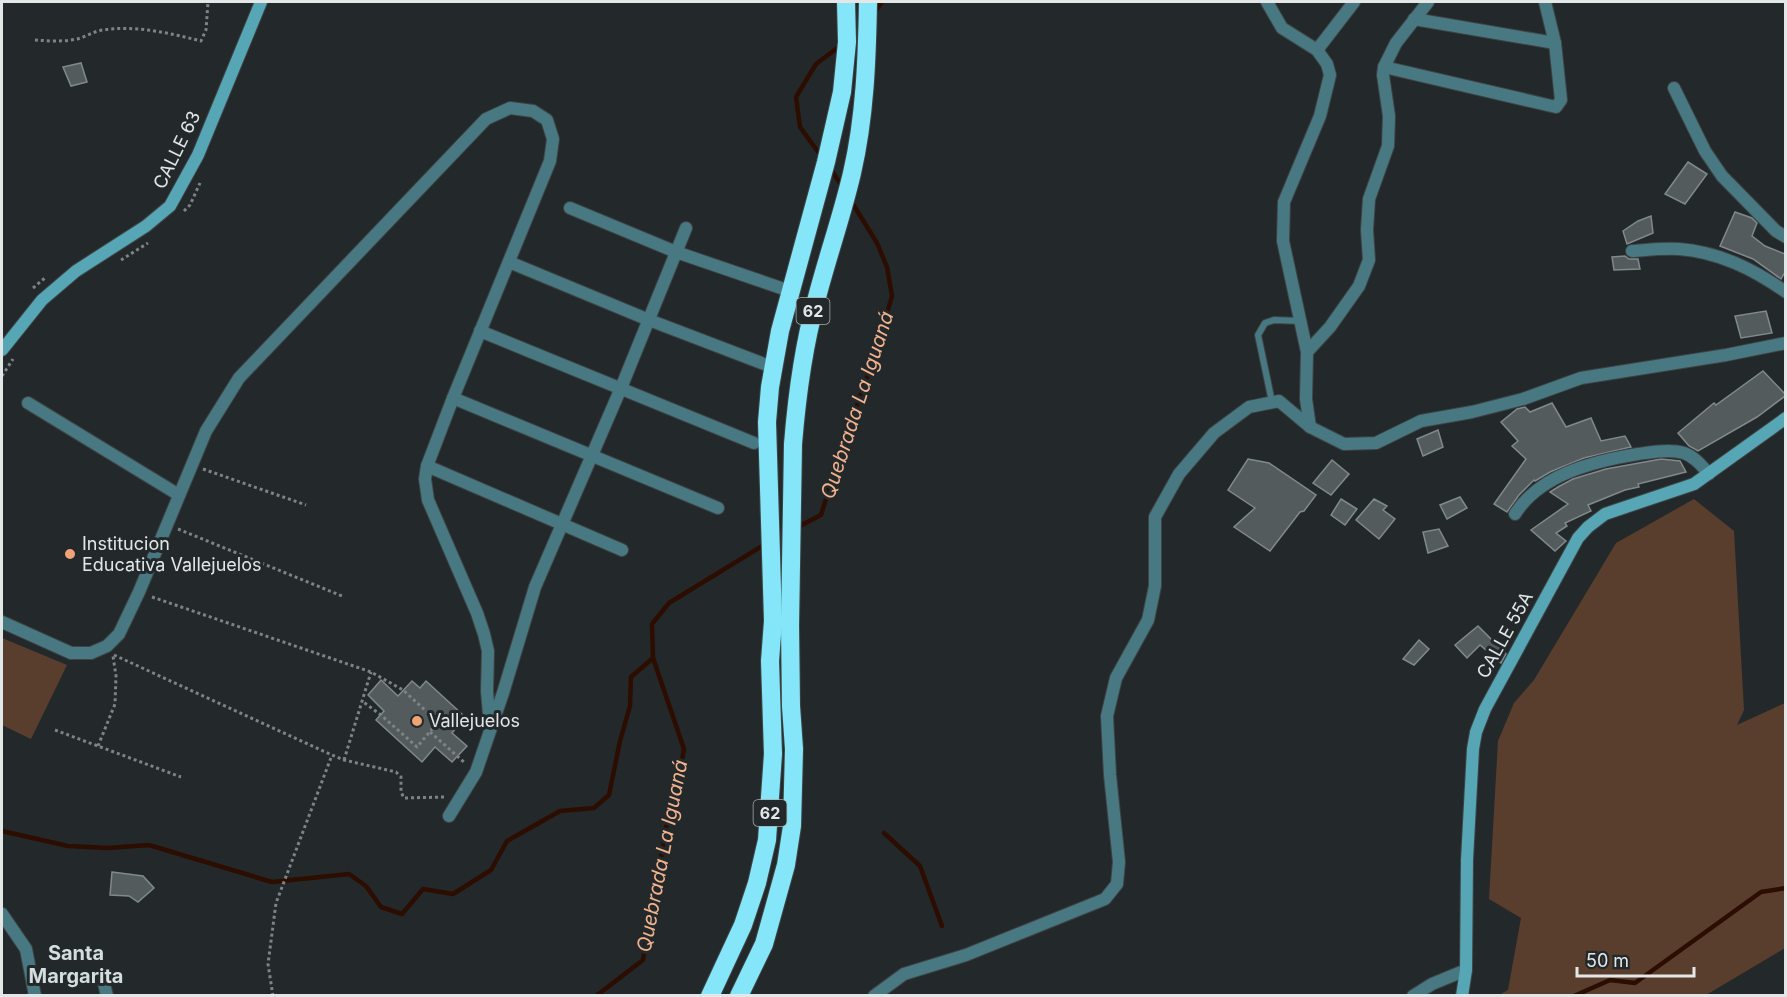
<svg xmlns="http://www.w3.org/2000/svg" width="1787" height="997" viewBox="0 0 1787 997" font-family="Inter,sans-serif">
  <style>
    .green { fill: #5a3e2d }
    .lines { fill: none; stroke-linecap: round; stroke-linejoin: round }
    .stream { stroke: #2c0d00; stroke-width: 4.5 }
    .building { fill: #545b5c; stroke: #81898b; stroke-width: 1.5 }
    .lane-casing { stroke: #3e4445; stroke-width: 8 }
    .street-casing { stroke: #3e4445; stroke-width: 14 }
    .secondary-casing { stroke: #3e4445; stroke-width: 14 }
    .highway-casing { stroke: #3e4445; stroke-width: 20 }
    .path { stroke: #7e8384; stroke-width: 3; stroke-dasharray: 3 3; stroke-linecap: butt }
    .lane { stroke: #487982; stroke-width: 6 }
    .street { stroke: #487982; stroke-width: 12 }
    .secondary { stroke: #56a6b5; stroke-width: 12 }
    .highway { stroke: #84e6f8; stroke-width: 18 }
    .poi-dot { fill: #efa377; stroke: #23292a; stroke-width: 2 }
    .labels { text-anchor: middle; stroke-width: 6; stroke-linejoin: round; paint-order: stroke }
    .shield { fill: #23292a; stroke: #a9aeaf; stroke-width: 1.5 }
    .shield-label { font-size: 16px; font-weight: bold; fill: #e3e7e8 }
    .street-label { font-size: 18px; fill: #e3e7e8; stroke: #23292a }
    .poi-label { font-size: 18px; fill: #e3e7e8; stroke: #23292a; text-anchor: start }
    .water-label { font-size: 20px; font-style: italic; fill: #f4b38f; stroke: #23292a }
    .neighbourhood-label { font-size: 20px; font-weight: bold; fill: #d4dddf; stroke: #23292a }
  </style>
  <rect width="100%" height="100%" fill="#23292a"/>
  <!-- green -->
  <g class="green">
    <polygon points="1694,499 1734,531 1744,710 1737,725 1785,703 1785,948 1706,995 1499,995 1508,990 1521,918 1489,899 1498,741 1514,703 1534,680 1616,543"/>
    <polygon points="2,638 67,665 31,739 2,725"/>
  </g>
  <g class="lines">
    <!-- stream -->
    <g class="stream">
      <polyline points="874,13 882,2"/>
      <polyline points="821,156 800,127 796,97 816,64 840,46"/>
      <polyline points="830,168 842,186"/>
      <polyline points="796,528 821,515 843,444 875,355 892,296 887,267 877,243 851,201"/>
      <polyline points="2,831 68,846 108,848 149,845 272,882 349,874 366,886 381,907 402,914 423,889 453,894 491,870 507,841 560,811 594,808 609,795 620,741 630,706 631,677 653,658"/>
      <polyline points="884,833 920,866 942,926"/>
      <polyline points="596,996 643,960 670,805 677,787 684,749 653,658 652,624 669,603 767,543"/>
      <polyline points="1574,996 1610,980 1635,983 1761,892 1786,888"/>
    </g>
  </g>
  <!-- building -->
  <g class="building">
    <polygon points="81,63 87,82 71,86 63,67"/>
    <polygon points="1688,162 1707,174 1685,204 1665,194"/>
    <polygon points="1735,212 1752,218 1757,223 1752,236 1765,246 1785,254 1785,272 1781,279 1753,259 1720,246"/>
    <polygon points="1651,216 1653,233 1627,244 1623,231 1638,221"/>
    <polygon points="1625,256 1629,259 1638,259 1640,269 1614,270 1612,257"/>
    <polygon points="1766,311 1772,333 1741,338 1735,316"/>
    <polygon points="1763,371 1785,394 1785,396 1757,417 1698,451 1689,446 1678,433 1714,403 1716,405"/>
    <polygon points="1552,403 1566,427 1591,418 1601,441 1625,436 1631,447 1584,458 1550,472 1535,481 1534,480 1519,495 1507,512 1494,504 1526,459 1512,446 1518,441 1501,422 1517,409 1525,407 1530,412"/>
    <polygon points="1438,430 1443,447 1423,456 1417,439"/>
    <polygon points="1248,459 1269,463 1316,495 1304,511 1300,512 1270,551 1234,527 1255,508 1228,490"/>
    <polygon points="1661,459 1680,461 1686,472 1638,484 1639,487 1625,490 1588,505 1591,511 1565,523 1567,526 1556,533 1566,541 1555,551 1531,530 1568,504 1550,492 1558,487 1573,479 1606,469"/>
    <polygon points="1332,460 1349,474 1331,495 1313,483"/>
    <polygon points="1460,497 1467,508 1447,519 1440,505"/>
    <polygon points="1341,499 1357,509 1345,525 1331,515"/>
    <polygon points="1374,499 1387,506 1383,510 1395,519 1379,539 1356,520"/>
    <polygon points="1439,529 1448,546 1428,553 1423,532"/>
    <polygon points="1478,626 1506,654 1501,663 1480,645 1467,658 1455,645"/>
    <polygon points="1419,640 1429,649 1414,665 1403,659"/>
    <polygon points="381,680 398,696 412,681 420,688 426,681 463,715 456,722 459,724 452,733 467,746 452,762 435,747 422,762 376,720 384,711 368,695"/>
    <polygon points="112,872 143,876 154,888 138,902 129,896 110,895"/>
  </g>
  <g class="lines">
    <!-- lane casing -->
    <g class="lane-casing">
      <polyline id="lane" points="1272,402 1258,335 1265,323 1274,320 1301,321"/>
    </g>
    <!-- street casing -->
    <g class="street-casing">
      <g id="street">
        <polyline points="1267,2 1282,28 1317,50 1327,64 1330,75 1320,116 1284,202 1283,241 1307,352 1306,399 1310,427"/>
        <polyline points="1414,19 1555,43"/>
        <polyline points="1317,50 1354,2"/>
        <polyline points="1384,67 1556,107 1561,100 1555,43 1545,2"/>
        <polyline points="1674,88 1705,151 1722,176 1776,231 1786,237"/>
        <polyline points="570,208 676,252 781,288"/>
        <path d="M 1632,251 C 1647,250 1663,248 1679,249 C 1719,252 1753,269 1786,292"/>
        <polyline points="509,262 649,320 764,364"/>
        <polyline points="480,331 754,443"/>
        <polyline points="1307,352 1330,327 1359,286 1369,260 1367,230 1369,199 1388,146 1389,116 1383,75 1384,67 1396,43 1428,2"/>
        <polyline points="453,398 718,508"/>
        <polyline points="28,403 179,495"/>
        <polyline points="427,466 622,550"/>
        <path d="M 1515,514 C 1540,474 1595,461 1638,454 C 1652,452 1670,449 1684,453 C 1695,457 1702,466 1709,474"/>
        <polyline points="2,622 71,653 91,653 107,646 119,634 139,592 206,431 239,378 486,119 510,108 533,111 547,120 553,139 550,161 453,398 427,466 425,479 428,500 477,613 484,634 488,651 487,691 490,726"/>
        <polyline points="449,816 476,772 503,693 535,587 621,388 686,228"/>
        <polyline points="2,914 26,949 35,996"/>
        <polyline points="103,979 107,996"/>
        <polyline points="874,996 904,974 966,955 1105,899 1117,884 1119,862 1110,775 1107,716 1116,678 1148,620 1155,586 1155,517 1179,474 1214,433 1249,407 1279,401 1310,427 1344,444 1376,443 1421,421 1472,412 1523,399 1581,378 1726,355 1786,343"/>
        <polyline points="1413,996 1432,984 1466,970"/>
      </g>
    </g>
    <!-- secondary casing -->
    <g class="secondary-casing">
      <g id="secondary">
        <polyline points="2,350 42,300 76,271 146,226 170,206 198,155 261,2"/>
        <polyline points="1462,996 1466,970 1467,860 1473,749 1476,732 1485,709 1578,538 1588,527 1605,514 1694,484 1786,418"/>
      </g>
    </g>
    <!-- highway casing -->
    <g class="highway-casing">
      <g id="highway">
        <polyline points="710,996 743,925 757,883 767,840 773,754 770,661 773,621 767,422 770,387 780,331 826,162 842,92 847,42 846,2"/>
        <path d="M 739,996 L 764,944 L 786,865 L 792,826 L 794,749 L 791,706 L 790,626 L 793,444 C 797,395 803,348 816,301 C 827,258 842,216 852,173 C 865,117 867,59 868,2"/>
      </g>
    </g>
    <!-- path -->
    <g class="path">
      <path d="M 35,40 C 48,41 63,42 77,39 C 86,37 94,31 103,30 C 136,25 169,33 201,41 L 206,30 L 208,2"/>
      <polyline points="184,211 190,205 200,183"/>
      <polyline points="121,260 148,243"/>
      <polyline points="33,288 46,277"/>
      <polyline points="2,376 13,359"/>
      <polyline points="203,469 306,505"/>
      <polyline points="178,529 342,596"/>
      <polyline points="152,597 371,672 403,690 438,722 417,747 381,715 362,701"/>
      <polyline points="114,655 332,755 344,760 396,772 401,777 401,792 404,798 445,797"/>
      <polyline points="55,730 181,777"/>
      <polyline points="430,732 465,763"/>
      <polyline points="98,746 115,704 116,676 113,656"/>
      <polyline points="344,760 371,672"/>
      <polyline points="273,996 268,964 276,903 332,755"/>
    </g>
    <!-- lane -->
    <use href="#lane" class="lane"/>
    <!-- street -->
    <use href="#street" class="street"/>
    <!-- secondary -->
    <use href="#secondary" class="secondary"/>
    <!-- highway -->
    <use href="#highway" class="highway"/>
  </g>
  <!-- markers -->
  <g class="poi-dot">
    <circle cx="70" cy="554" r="6"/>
    <circle cx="417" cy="721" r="6"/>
  </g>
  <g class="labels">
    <!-- shield labels -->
    <g class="shield">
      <rect x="796.5" y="298" width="33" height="26" rx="4.5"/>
      <rect x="753.5" y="800" width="33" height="26" rx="4.5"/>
    </g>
    <g class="shield-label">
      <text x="813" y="317">62</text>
      <text x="770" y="819">62</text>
    </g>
    <!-- street labels -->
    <g class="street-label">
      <text transform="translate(177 150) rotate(-64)" y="6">CALLE 63</text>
      <text transform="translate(1505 635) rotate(-61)" y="6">CALLE 55A</text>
    </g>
    <!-- poi labels -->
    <g class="poi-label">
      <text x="82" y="550">Institucion<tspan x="82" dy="21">Educativa Vallejuelos</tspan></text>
      <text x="429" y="727">Vallejuelos</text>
    </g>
    <!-- water labels -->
    <g class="water-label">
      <text transform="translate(857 405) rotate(-72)" y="7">Quebrada La Iguaná</text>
      <text transform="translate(662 856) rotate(-79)" y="7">Quebrada La Iguaná</text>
    </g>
    <!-- neighbourhood labels -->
    <g class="neighbourhood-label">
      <text x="76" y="960">Santa<tspan x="76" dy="23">Margarita</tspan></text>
    </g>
  </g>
  <!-- border -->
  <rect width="1787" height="997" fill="none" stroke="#e3e7e8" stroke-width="6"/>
  <!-- scale -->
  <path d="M1577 967v9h117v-9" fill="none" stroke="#e3e7e8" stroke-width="3"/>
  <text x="1586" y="967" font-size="18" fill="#e3e7e8" stroke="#23292a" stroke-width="4.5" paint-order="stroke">50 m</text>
</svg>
